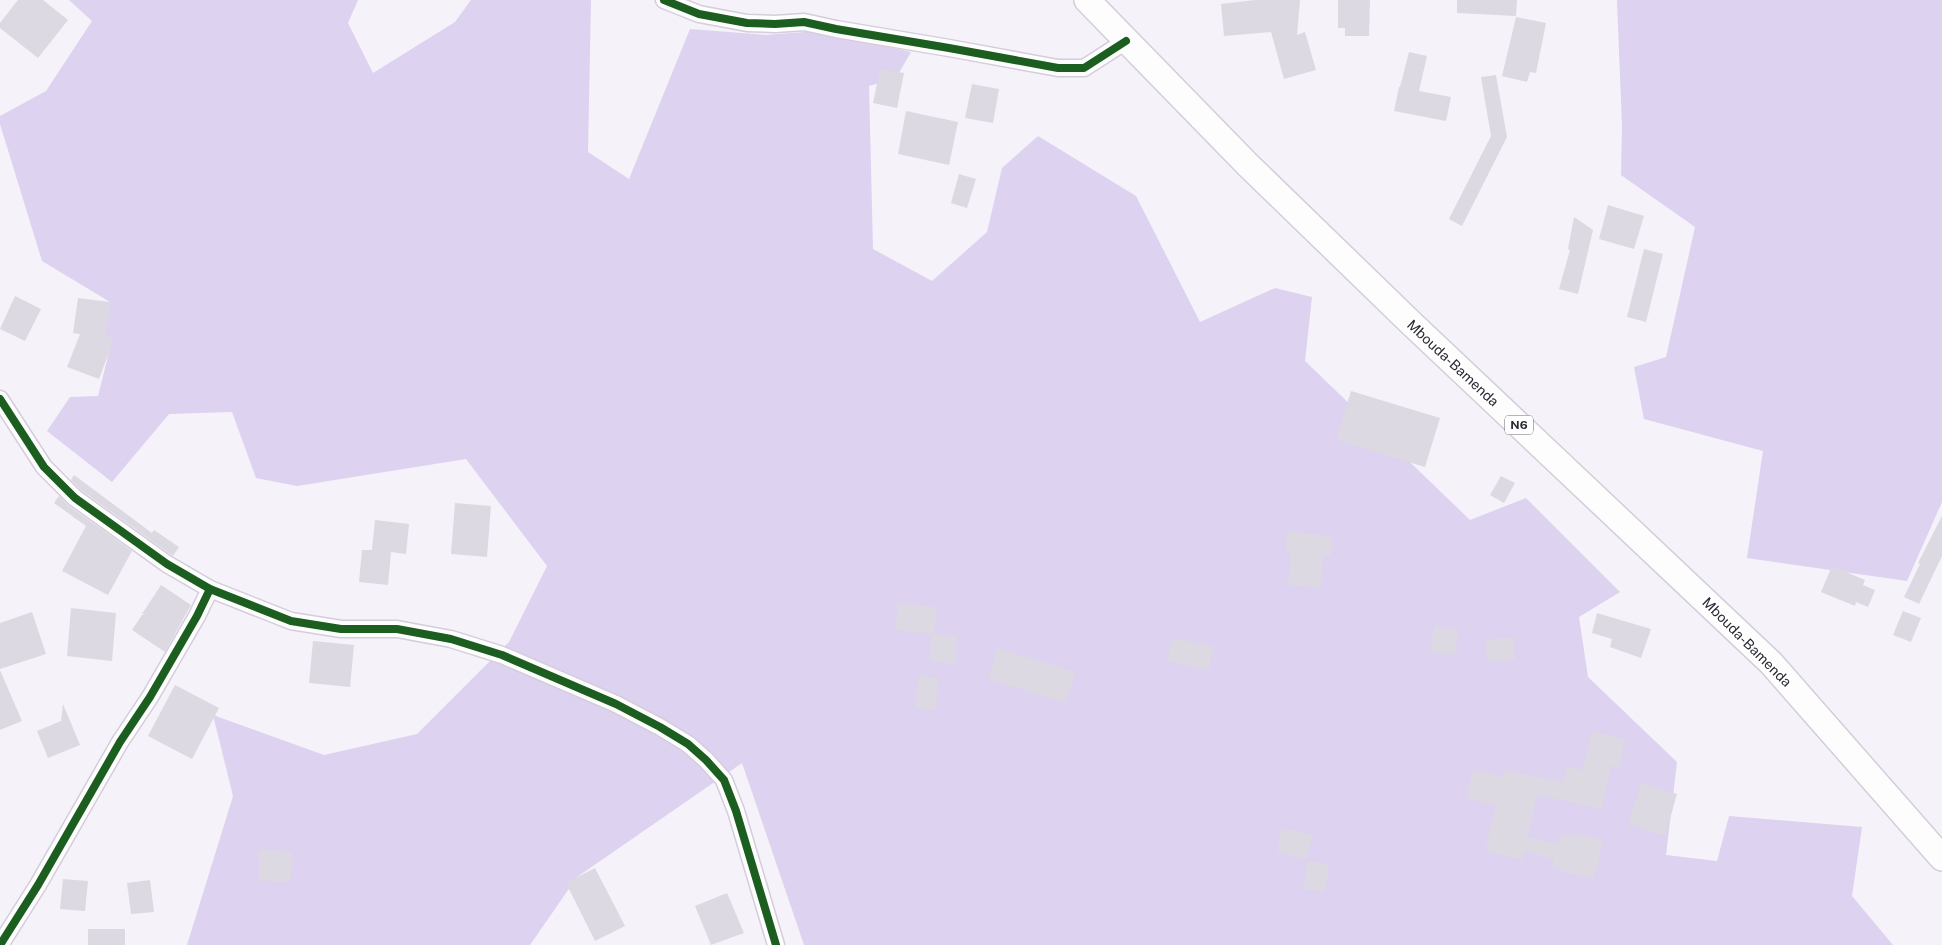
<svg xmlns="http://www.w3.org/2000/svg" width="1942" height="945" viewBox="0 0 1942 945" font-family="'Public Sans',sans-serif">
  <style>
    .green { fill: #ddd2f0 }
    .building { fill: #dcd9e2 }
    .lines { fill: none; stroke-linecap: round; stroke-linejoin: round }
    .minor-casing { stroke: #d3ced9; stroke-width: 19 }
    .highway-casing { stroke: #d3ced9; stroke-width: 28 }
    .minor { stroke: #fefdfe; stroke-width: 16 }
    .highway { stroke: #fefdfe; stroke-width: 25 }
    .cycleway-casing { stroke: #fff; stroke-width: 11 }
    .cycleway { stroke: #1b5e20; stroke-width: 8 }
    .labels { text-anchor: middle; stroke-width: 4.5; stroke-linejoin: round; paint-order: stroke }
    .shield { fill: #fff; stroke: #6b6871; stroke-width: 1 }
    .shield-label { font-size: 12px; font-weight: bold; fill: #2c2734 }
    .street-label { font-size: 14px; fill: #2c2734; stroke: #fff }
  </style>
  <rect width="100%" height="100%" fill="#f5f2fa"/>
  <!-- green -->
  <g class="green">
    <polygon points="69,0 358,0 348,23 373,73 455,22 471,0 591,0 588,152 629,179 690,29 766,35 817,31 911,52 896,78 869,86 873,249 932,281 987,232 1002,168 1038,136 1136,196 1200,322 1275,288 1312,297 1305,361 1470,520 1526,498 1620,592 1579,617 1588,677 1677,762 1666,855 1717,861 1729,816 1862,827 1852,896 1893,945 804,945 742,763 577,877 530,945 187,945 233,796 213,715 324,755 417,734 509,642 547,566 466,459 297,486 256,478 232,412 169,414 112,482 47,431 70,397 98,396 109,352 91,344 110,302 42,261 0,124 0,116 46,91 92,21"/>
    <polygon points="1617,0 1942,0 1942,502 1907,581 1747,558 1763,451 1644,419 1634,367 1666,357 1695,227 1621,175 1622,126"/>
  </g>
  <!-- building -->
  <g class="building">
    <polygon points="18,0 43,0 68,20 38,58 0,28 0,23"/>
    <polygon points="1255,0 1300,0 1297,35 1305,32 1316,70 1284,79 1271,32 1224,36 1221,4"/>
    <polygon points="1338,0 1370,0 1369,36 1345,36 1345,28 1338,28"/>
    <polygon points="1457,0 1517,0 1516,16 1457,13"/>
    <polygon points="1516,17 1546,23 1536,73 1530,72 1527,82 1502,76"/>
    <polygon points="1409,52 1427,56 1419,91 1451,97 1446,121 1394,111 1399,87 1400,87"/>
    <polygon points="880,69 904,73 897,108 873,103"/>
    <polygon points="1496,75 1507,137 1462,226 1449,219 1491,136 1481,77"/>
    <polygon points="972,84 999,89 993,123 965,118"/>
    <polygon points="906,111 958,122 949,165 898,154"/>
    <polygon points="959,174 976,179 967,208 951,203"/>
    <polygon points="1608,205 1644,216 1634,249 1599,239"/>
    <polygon points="1574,217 1593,230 1578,294 1559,289 1570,250 1568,249"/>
    <polygon points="1644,249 1663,254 1646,322 1627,317"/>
    <polygon points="15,296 41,309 25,341 0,329"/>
    <polygon points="78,298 110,302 106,336 114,339 99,379 67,367 80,334 73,333"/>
    <polygon points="1351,391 1440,418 1425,467 1336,440"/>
    <polygon points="74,475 152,533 154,530 179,547 173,556 81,490 71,480"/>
    <polygon points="1501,476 1515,483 1504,503 1490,495"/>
    <polygon points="59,496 69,506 132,551 108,595 62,571 86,526 54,503"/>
    <polygon points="455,503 491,506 487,557 451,554"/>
    <polygon points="1942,516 1942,556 1919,604 1904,597 1920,564 1918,563"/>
    <polygon points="375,520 409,524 406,554 391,552 388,585 359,582 362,550 372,550"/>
    <polygon points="1287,531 1332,536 1331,556 1324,556 1320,588 1288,585 1291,553 1285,552"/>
    <polygon points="1832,566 1865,580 1863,585 1875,590 1868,607 1856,602 1855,606 1821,592"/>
    <polygon points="161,585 191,605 165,652 132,630 142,615 146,615 142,614"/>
    <polygon points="898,603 937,607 934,634 895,630"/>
    <polygon points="71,608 116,613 112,661 67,656"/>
    <polygon points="1903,611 1921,618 1911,642 1893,635"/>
    <polygon points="32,612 46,654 0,669 0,623"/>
    <polygon points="1597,613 1651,629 1641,658 1610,647 1612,639 1592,633"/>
    <polygon points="1434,626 1459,630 1455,655 1430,651"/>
    <polygon points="932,634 957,636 955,664 929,661"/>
    <polygon points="1172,638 1214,646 1209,670 1167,661"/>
    <polygon points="1513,638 1515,660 1487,661 1486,639"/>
    <polygon points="313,641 354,645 350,687 309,683"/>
    <polygon points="997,648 1075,672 1066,703 988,679"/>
    <polygon points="0,670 22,721 0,730"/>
    <polygon points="918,676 938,678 936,710 915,708"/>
    <polygon points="175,685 219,708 192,759 148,736"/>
    <polygon points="63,704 80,745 48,758 37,731 61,721"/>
    <polygon points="1591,731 1625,739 1619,767 1611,766 1602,809 1537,795 1528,837 1558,844 1560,834 1574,837 1575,833 1603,840 1594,879 1561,871 1561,869 1553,867 1554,859 1524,851 1522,860 1485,851 1496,806 1466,798 1473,770 1503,777 1504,770 1563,782 1567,766 1583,770"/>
    <polygon points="1641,783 1677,794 1665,836 1628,824"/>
    <polygon points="1282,828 1312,835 1306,859 1277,852"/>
    <polygon points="259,850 292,851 291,882 259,881"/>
    <polygon points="1307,861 1329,864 1325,892 1304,889"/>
    <polygon points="595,868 625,926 595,941 566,883"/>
    <polygon points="63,879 88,881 85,911 60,909"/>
    <polygon points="150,880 154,912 131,914 127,883"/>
    <polygon points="727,893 744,933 711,945 695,906"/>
    <rect x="88" y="929" width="37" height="16"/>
  </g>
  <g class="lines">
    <!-- minor casing -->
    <g class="minor-casing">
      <g id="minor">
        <polyline points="664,0 699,14 747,23 775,24 804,22 836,29 949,48 1058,68 1084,68 1126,41"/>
        <polyline points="0,399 44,467 75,498 167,564 210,589 291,621 341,629 397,629 451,639 502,655 616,704 660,727 688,744 706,760 724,780 736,811 776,945"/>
        <polyline points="0,945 38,885 120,742 150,697 197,616 210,589"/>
      </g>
    </g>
    <!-- highway casing -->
    <g class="highway-casing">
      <polyline id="highway" points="1087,0 1248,165 1411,323 1771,663 1942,858"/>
    </g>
    <!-- minor -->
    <use href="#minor" class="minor"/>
    <!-- highway -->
    <use href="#highway" class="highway"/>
    <!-- cycleway casing -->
    <g class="cycleway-casing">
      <g id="cycleway">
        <polyline points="664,0 699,14 747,23 775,24 804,22 836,29 949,48 1058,68 1084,68 1126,41"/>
        <polyline points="0,399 44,467 75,498 167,564 210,589 291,621 341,629 397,629 451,639 502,655 616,704 660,727 688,744 706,760 724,780 736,811 776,945"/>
        <polyline points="0,945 38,885 120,742 150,697 197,616 210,589"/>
      </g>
    </g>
    <!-- cycleway -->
    <use href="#cycleway" class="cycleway"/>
  </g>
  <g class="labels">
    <!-- shield labels -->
    <rect class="shield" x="1505" y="415.5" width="28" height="19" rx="4"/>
    <g class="shield-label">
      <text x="1519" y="429">N6</text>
    </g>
    <!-- street labels -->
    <g class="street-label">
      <text transform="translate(1453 363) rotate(43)" y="5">Mbouda-Bamenda</text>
      <text transform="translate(1747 642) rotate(45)" y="5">Mbouda-Bamenda</text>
    </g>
  </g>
</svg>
